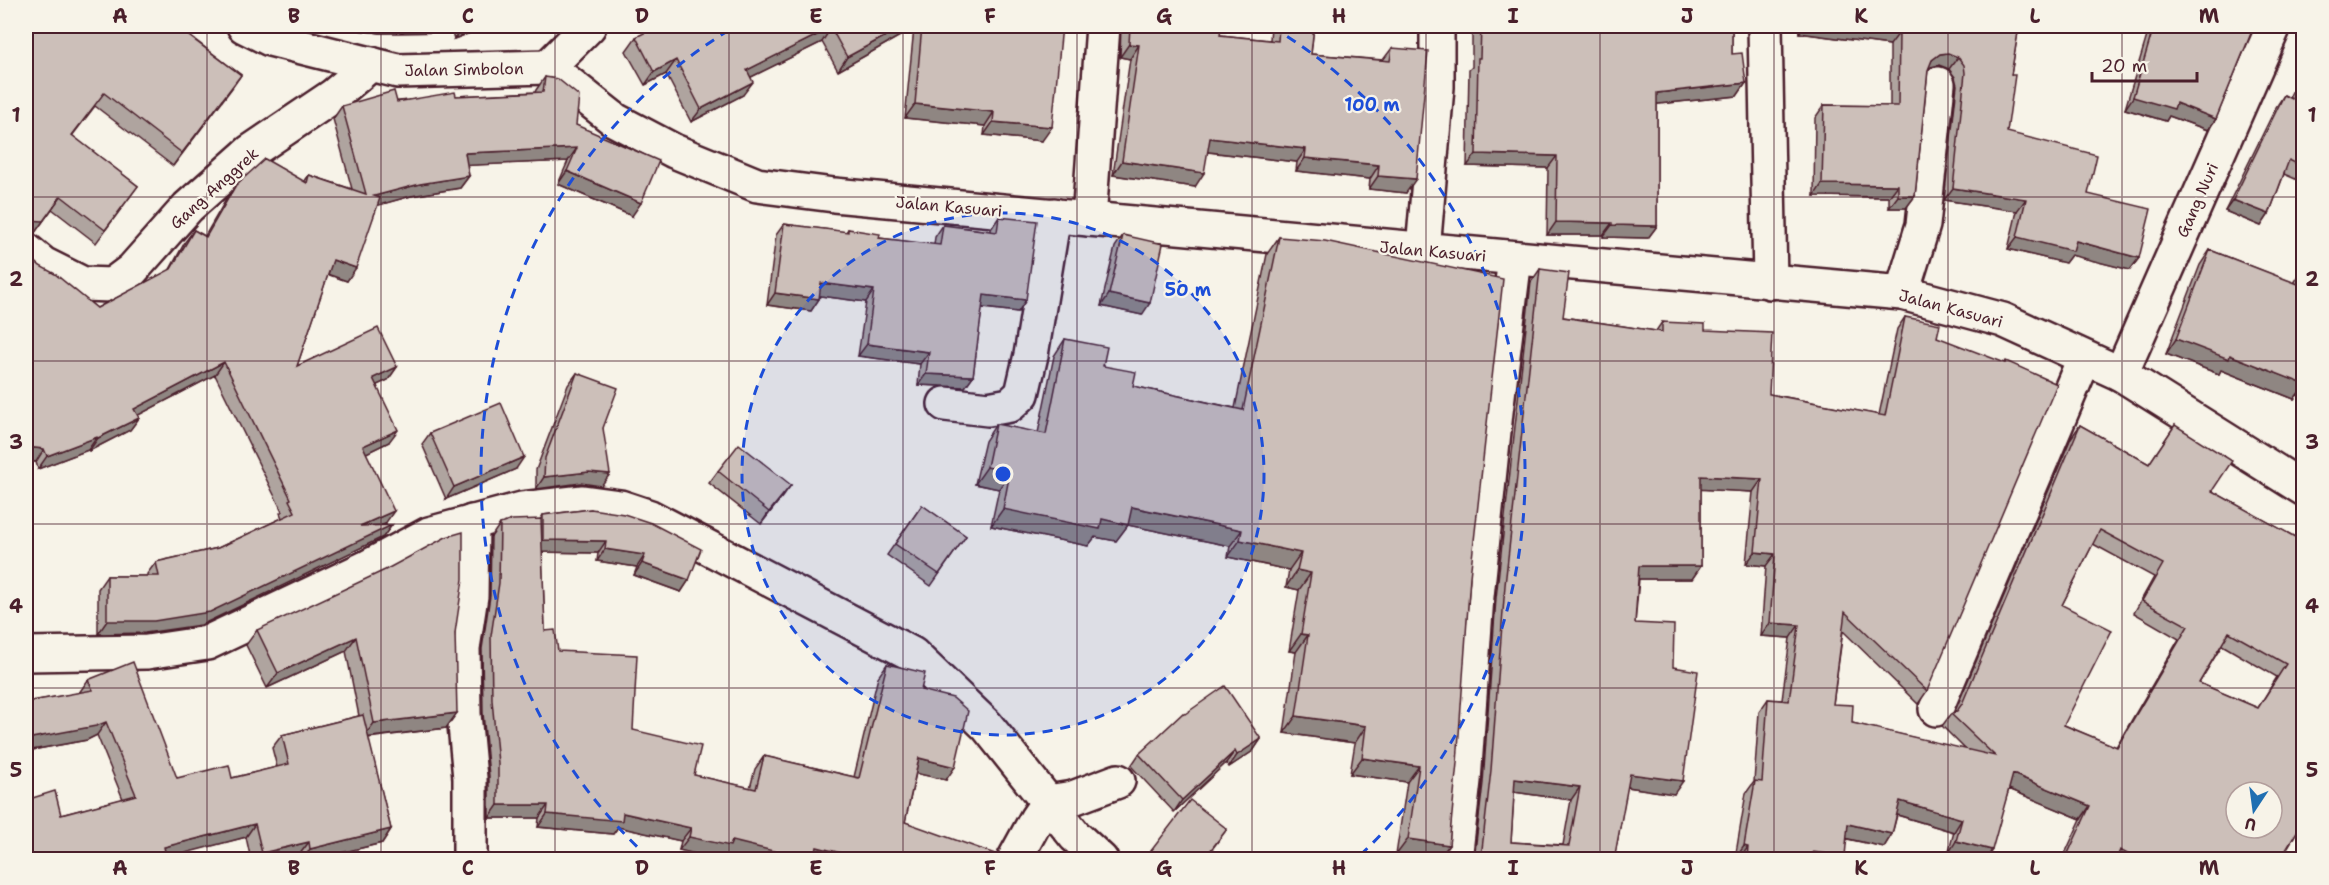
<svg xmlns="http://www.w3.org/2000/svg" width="2329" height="885" viewBox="0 0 2329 885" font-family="'Shantell Sans',sans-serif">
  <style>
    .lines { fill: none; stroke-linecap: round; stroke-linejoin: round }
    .minor-casing { stroke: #4a1f2b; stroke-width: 38 }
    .minor { stroke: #f7f3e8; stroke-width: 33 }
    .wall { fill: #afa49f; stroke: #4a1f2b; stroke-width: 1.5; fill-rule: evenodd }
    .shaded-wall { fill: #8f8682; stroke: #4a1f2b; stroke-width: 1.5 }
    .building { fill: #ccbfb9; stroke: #4a1f2b; stroke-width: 1.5; fill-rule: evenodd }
    .grid { fill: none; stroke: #4a1f2b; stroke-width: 1.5; stroke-opacity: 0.55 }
    .ring { fill: none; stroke: #1d4ed8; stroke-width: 3; stroke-dasharray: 10 8 }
    .labels { text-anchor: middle; stroke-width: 4.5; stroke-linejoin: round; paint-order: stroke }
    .street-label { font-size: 16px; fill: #4a1f2b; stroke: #f7f3e8 }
    .centre { fill: #1d4ed8; stroke: #f7f3e8; stroke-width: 3 }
    .ring-label { font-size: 18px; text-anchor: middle; font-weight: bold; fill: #1d4ed8; stroke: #f7f3e8; stroke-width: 4.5; stroke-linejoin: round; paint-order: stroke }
    .neatline { fill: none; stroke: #4a1f2b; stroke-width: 2 }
    .grid-label { font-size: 20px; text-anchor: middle; font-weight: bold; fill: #4a1f2b }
  </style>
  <rect width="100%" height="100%" fill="#f7f3e8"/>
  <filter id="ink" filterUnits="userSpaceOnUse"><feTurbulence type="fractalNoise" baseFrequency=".0167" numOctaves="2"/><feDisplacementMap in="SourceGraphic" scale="12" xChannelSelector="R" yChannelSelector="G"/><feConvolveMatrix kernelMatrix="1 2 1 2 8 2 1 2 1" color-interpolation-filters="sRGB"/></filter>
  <g filter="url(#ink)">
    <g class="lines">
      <!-- minor casing -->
      <g class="minor-casing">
        <g id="minor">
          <polyline points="244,26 270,39 398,71 548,67"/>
          <polyline points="1765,26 1770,282"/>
          <polyline points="548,67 615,120 674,151 757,185 834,195 1089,219 1902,293 2003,320 2121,374 2304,489"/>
          <polyline points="548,67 589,26"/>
          <polyline points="1089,219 1103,26"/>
          <polyline points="26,250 43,264 83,284 112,285 132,270 188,207 250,152 333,96 371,64"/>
          <polyline points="1423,250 1437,87 1437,26"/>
          <polyline points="1902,293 1923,225 1938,84"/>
          <polyline points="2121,374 2274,26"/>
          <polyline points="945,404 988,409 1010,405 1022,394 1031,355 1054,215"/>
          <polyline points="26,654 147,652 207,643 366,568 429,534 522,509 583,502 620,507 650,517 912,654 987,726 1075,836 1101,860"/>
          <polyline points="1936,709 2084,359"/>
          <polyline points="470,860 470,778 464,714 463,648 471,596 472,522"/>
          <polyline points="1014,860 1037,818 1048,802 1073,798 1118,781"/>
          <polyline points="1455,860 1464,781 1477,596 1496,412 1515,258"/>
        </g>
      </g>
      <!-- minor -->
      <use href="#minor" class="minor"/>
    </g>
    <!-- wall -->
    <g class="wall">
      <polygon points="26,26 185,26 182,30 241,75 173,166 95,106 72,136 138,186 96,243 52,209 34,234 26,233"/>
      <polygon points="328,26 489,26 454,39 452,32 380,33"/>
      <polygon points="641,26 1062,26 1042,141 984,135 985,126 905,118 914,28 838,71 822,42 751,77 743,95 691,122 666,74 645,85 626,51 636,37 645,33"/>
      <polygon points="1121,26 1221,26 1220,35 1270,40 1271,26 1314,26 1311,54 1383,60 1392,48 1406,193 1369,189 1370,179 1296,171 1297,162 1207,152 1195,187 1113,175 1130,59 1120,57"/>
      <polygon points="1472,26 1732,26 1732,54 1746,83 1737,96 1657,104 1657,226 1648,238 1603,237 1603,235 1547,235 1548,168 1467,166 1469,70 1472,67"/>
      <polygon points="1798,26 2019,26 2011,75 2007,132 2088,194 2139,258 2130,270 2071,255 2065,263 2008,249 2017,211 1944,200 1957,85 1955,77 1949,69 1939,65 1931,67 1928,69 1915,196 1906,208 1889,208 1889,197 1814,196 1815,118 1824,105 1890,106 1890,45 1799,33"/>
      <polygon points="2150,26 2254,26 2216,119 2208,130 2169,116 2166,121 2125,109"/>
      <polygon points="2304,66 2304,176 2300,181 2284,174 2269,214 2261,226 2225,211 2276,107 2284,95 2289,98"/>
      <polygon points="545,77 632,216 558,184 568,161 467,165 469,176 460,188 411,196 378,205 347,281 328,274 297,366 397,367 388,380 377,385 389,442 366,453 385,524 383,525 392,525 383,537 201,625 145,633 98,634 98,589 107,576 147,576 147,574 156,562 218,548 282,518 280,513 282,511 215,375 138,415 139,418 130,430 89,451 88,450 38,469 36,462 26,461 26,254 40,266 97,308 169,271 185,242 194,230 205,236 227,198 236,185 304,182 309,175 352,189 333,119 342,106 456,96 535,92 536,90"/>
      <polygon points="999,217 1026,300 1018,312 982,308 973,376 965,387 918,385 920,364 858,356 866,302 820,296 819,299 811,311 767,305 776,235 784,224 846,232 848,229 879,238 934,245 935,237 943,225 991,231 991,229"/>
      <polygon points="1123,235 1142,315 1101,306 1115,247"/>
      <polygon points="1279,237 1470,577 1449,845 1438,860 1424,860 1396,855 1407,782 1350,774 1355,743 1284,733 1296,652 1289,651 1299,590 1286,587 1289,570 1228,557 1230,546 1128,525 1116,541 1095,537 1088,546 991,526 999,489 975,484 985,441 996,424 1038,433 1054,356 1065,339 1133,386 1235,408 1267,254"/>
      <polygon points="2210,250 2294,283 2304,268 2304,398 2297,395 2294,399 2221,370 2219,374 2166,354 2200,265"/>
      <path d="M 1540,269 L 1563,317 L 1656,331 L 1662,322 L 1705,330 L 1769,394 L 1879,415 L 1897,329 L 1905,317 L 1937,337 L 1927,691 L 1918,704 L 1843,631 L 1833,704 L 1852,723 L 1966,750 L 1942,726 L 1951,714 L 1955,711 L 2071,438 L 2080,425 L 2149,464 L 2175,425 L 2212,491 L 2304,542 L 2304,830 L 2299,828 L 2280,860 L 2062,860 L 2081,819 L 2009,789 L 1986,860 L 1970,860 L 1948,854 L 1954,832 L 1897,815 L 1892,834 L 1884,847 L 1847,839 L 1842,860 L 1735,859 L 1746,793 L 1754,782 L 1759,712 L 1768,699 L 1782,700 L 1790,638 L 1761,636 L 1766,566 L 1746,564 L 1753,492 L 1701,489 L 1701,566 L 1692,579 L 1639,579 L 1635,623 L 1673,667 L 1674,794 L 1627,787 L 1614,860 L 1474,860 L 1483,783 L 1496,598 L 1531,282 ZM 2093,544 L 2154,577 L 2134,613 L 2179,639 L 2116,747 L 2064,725 L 2062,605 ZM 2222,645 L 2277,677 L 2258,708 L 2199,683 ZM 1514,792 L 1571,800 L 1563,845 L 1511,842 Z"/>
      <polygon points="577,373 603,428 601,486 581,483 536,489 536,470 568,385"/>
      <polygon points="430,433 516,469 446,499 422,444"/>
      <polygon points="718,471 791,485 761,524 709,483"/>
      <polygon points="922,505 966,536 931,586 887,555"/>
      <polygon points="591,509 689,580 681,592 634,575 637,567 597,561 598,553 542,552 545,631 558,651 633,730 694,775 750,788 755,769 764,756 854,777 878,677 887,664 921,690 946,780 916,773 905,822 993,860 744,860 724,855 721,860 679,850 681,841 618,827 613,834 538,827 539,818 489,818 489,776 483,713 482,649 490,596 491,537 500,524 540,520 543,515"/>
      <polygon points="257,630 455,633 446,728 368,738 391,829 382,843 311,860 300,860 299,855 281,860 251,860 246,837 167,857 61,815 123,799 97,735 87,740 26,751 26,700 26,702 79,693 88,680 177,778 232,778 277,767 272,748 282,735 359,716 346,651 267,688 246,645"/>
      <polygon points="1185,714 1261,739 1253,751 1229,767 1226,763 1174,812 1131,766 1139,754"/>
    </g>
    <!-- shaded-wall -->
    <g class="shaded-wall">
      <polygon points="328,26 456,26 452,32 380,33"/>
      <polygon points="464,26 489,26 454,39"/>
      <polygon points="904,26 915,26 914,28 838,71 847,57"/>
      <polygon points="1804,26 1845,26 1899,33 1890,45 1799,33"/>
      <polygon points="831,28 822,42 737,84 747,70"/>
      <polygon points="1129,44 1139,45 1130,59 1120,57"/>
      <polygon points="1948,53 1958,57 1949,69 1939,65 1931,67 1923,73 1932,60 1940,54"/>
      <polygon points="676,60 666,74 645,85 654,72"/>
      <polygon points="241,75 232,88 173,166 182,153"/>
      <polygon points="753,82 743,95 691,122 701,109"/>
      <polygon points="1746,83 1737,96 1648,105 1657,93"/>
      <polygon points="2133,97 2176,103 2216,119 2208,130 2169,116 2166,121 2125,109"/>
      <polygon points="915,104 994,112 985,126 905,118"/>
      <polygon points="993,122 1052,127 1042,141 984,135"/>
      <polygon points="1210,138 1306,149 1297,162 1200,151"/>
      <polygon points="577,148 568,161 456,166 465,153"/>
      <polygon points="1476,154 1557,156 1548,168 1467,166"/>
      <polygon points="1305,158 1379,165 1370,179 1296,171"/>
      <polygon points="1122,161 1204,173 1195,187 1113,175"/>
      <polygon points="567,171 641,203 632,216 558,184"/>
      <polygon points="469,176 460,188 411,196 365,209 374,196 420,184"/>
      <polygon points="1378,176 1416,179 1406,193 1369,189"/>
      <polygon points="1822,184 1898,185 1889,197 1814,196"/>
      <polygon points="1953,188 2026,199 2017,211 1944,200"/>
      <polygon points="61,196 34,234 26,233 26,222"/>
      <polygon points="1898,196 1915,196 1906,208 1889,208"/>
      <polygon points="2233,200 2269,214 2261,226 2225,211"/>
      <polygon points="1556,222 1612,223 1603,235 1547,235"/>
      <polygon points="1612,225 1657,226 1648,238 1603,237"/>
      <polygon points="2017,237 2076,241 2139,258 2130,270 2071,255 2065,263 2008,249"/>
      <polygon points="333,260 356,268 347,281 324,273"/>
      <polygon points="821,283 874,290 866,302 813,295"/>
      <polygon points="775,293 819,299 811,311 767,305"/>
      <polygon points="1109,294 1150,303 1142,315 1101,306"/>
      <polygon points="984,295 1026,300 1018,312 976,307"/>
      <polygon points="2176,339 2230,355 2304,384 2304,386 2294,399 2221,370 2219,374 2166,354"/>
      <polygon points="867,344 929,352 920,364 858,356"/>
      <polygon points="224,362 215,375 125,422 134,409"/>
      <polygon points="397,367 388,380 364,391 373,378"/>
      <polygon points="926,374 973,376 965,387 918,385"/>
      <polygon points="139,418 130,430 89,451 98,438"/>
      <polygon points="398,430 389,442 354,459 363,446"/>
      <polygon points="97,437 88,450 38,469 47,456"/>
      <polygon points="26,447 44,449 36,462 26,461"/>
      <polygon points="524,457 516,469 446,499 454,487"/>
      <polygon points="987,467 1010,472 999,489 975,484"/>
      <polygon points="589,472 610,474 601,486 581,483 536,489 544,477"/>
      <polygon points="1701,476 1762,479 1753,492 1693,489"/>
      <polygon points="791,485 782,497 761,524 769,512"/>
      <polygon points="1132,507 1242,530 1230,546 1128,525 1116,541 1095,537 1088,546 991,526 1003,509 1102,519"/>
      <polygon points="394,511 385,524 351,538 360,526"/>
      <polygon points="392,525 383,537 201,625 145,633 98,634 107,621"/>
      <polygon points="543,540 606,541 598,553 534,552"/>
      <polygon points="1240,540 1301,553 1289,570 1228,557"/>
      <polygon points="605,549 645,555 637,567 597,561"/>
      <polygon points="1755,552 1775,554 1766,566 1746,564"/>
      <polygon points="642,563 689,580 681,592 634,575"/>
      <polygon points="1639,566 1701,566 1692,579 1631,579"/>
      <polygon points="1297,570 1311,573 1299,590 1286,587"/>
      <polygon points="1770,623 1799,625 1790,638 1761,636"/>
      <polygon points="1301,634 1308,635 1296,652 1289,651"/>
      <polygon points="356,637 346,651 267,688 278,673"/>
      <polygon points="457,713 446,728 363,738 374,723"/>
      <polygon points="1296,716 1366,726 1355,743 1284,733"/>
      <polygon points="106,722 97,735 87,740 26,751 26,739"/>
      <polygon points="1261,739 1253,751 1229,767 1237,755"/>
      <polygon points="1235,751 1226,763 1174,812 1182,800"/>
      <polygon points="919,758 955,767 946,780 910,772"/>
      <polygon points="1362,758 1419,766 1407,782 1350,774"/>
      <polygon points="1630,774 1683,781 1674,794 1621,786"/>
      <polygon points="2013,774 2090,806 2081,819 2004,787"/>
      <polygon points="1515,779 1580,787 1571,800 1507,791"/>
      <polygon points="1900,801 1962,819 1954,832 1891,813"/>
      <polygon points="498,805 548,805 539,818 489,818"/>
      <polygon points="623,813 691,828 681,841 618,827 613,834 538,827 547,814"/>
      <polygon points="255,824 246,837 159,860 164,847"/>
      <polygon points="1848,824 1892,834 1884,847 1840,837"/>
      <polygon points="391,829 382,843 311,860 303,860 310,849"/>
      <polygon points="1227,829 1204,860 1203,860"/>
      <polygon points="689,837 732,841 817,847 869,860 744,860 724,855 721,860 679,850"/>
      <polygon points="1408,839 1449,845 1438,860 1424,860 1396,855"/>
      <polygon points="1956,841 1992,850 1986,860 1970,860 1948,854"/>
      <polygon points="309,842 299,855 281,860 258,860 262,853"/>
      <polygon points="1744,846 1748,847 1739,860 1735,859"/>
      <polygon points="1813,852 1845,856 1842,860 1808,860"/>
    </g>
    <!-- building -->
    <g class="building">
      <polygon points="26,26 184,26 181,30 241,75 182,153 104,93 72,135 138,186 105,230 61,196 43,221 29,220 26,222"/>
      <polygon points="658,26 904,26 847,57 831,28 747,70 753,82 701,109 676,60 654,72 636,37"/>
      <polygon points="922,26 1062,26 1052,127 993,122 994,112 915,104"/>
      <polygon points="1130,26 1221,26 1220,35 1278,41 1279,26 1314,26 1311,54 1390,61 1392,48 1428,51 1416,179 1378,176 1379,165 1305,158 1306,149 1210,138 1204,173 1122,161 1139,45 1129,44"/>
      <polygon points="1481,26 1732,26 1732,54 1742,53 1746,83 1657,93 1657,226 1612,225 1612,223 1556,222 1557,156 1476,154 1478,58 1480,58"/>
      <polygon points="1845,26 2019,26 2011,75 2015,75 2007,132 2097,155 2088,194 2151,209 2139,258 2076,241 2073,251 2017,237 2026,199 1953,188 1965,73 1964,65 1958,57 1948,53 1940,54 1932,60 1928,70 1915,196 1898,196 1898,185 1822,184 1824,105 1898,106 1899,33"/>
      <polygon points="2154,26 2254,26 2216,119 2176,103 2174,109 2133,97"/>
      <polygon points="2304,73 2304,167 2289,160 2269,214 2233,200 2284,95 2292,99"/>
      <polygon points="545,77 558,79 579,96 576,125 659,161 641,203 567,171 577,148 465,153 469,176 420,184 374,196 380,198 356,268 333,260 297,366 378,328 397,367 373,378 398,430 363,446 394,511 360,526 392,525 210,612 154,621 107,621 107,576 159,576 156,562 218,548 295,512 289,500 291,499 224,362 134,409 139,418 98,438 97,437 47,456 44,449 26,447 26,254 40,266 55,274 97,308 171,269 194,230 206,237 236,185 265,159 307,183 309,175 366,194 342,106 394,91 397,102 455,92 456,96 543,92"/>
      <polygon points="999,217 1037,221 1026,300 984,295 973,376 926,374 929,352 867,344 874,290 821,283 819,299 775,293 784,224 848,232 848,229 880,234 879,238 940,245 943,225 997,232"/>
      <polygon points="1123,235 1163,244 1150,303 1109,294"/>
      <polygon points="1279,237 1325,241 1503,279 1470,577 1457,763 1449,845 1408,839 1419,766 1362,758 1366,726 1296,716 1308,635 1301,634 1311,573 1297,570 1301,553 1240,540 1242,530 1132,507 1128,525 1102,519 1100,529 1003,509 1010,472 987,467 996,424 1046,434 1065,339 1107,347 1103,366 1136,372 1133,386 1243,410"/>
      <polygon points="2210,250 2298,284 2304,269 2304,384 2230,355 2229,359 2176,339"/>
      <path d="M 1540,269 L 1569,273 L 1563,317 L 1662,332 L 1662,322 L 1705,324 L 1705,330 L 1772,333 L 1769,394 L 1885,416 L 1905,317 L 1940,324 L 1937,337 L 2005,363 L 2006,361 L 2057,384 L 1927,691 L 1845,612 L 1833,704 L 1853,705 L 1852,723 L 1995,756 L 1951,714 L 1957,711 L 1962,704 L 2080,425 L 2149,464 L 2175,425 L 2232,461 L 2212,491 L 2304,542 L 2304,820 L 2280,860 L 2139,860 L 2120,850 L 2116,860 L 2065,860 L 2090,806 L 2013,774 L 1992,850 L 1956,841 L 1962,819 L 1900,801 L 1892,834 L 1848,824 L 1845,856 L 1813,852 L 1812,860 L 1747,860 L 1748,847 L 1744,846 L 1755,781 L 1762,782 L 1768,699 L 1789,701 L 1799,625 L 1770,623 L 1775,554 L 1755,552 L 1762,479 L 1701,476 L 1701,566 L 1639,566 L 1635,623 L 1674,625 L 1673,667 L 1698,671 L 1683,781 L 1630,774 L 1614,860 L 1477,860 L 1482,849 L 1491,770 L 1505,585 ZM 2100,530 L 2163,564 L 2142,601 L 2188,626 L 2117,747 L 2064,725 L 2112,630 L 2062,605 ZM 2229,632 L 2286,664 L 2258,708 L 2199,683 ZM 1515,779 L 1580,787 L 1569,846 L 1511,842 ZM 2236,792 L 2272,792 L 2272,828 L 2236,828 Z"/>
      <polygon points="577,373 618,388 603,428 610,474 589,472 544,477 545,458"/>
      <polygon points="501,403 524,457 454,487 430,433"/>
      <polygon points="739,444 791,485 769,512 718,471"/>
      <polygon points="922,505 966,536 939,574 895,544"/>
      <polygon points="591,509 624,514 651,523 701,549 689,580 642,563 645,555 605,549 606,541 543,540 543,515"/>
      <polygon points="541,519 545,631 555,630 558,651 637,655 633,730 701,746 694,775 756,789 764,756 859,778 887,664 925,673 921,690 953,698 968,711 955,767 919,758 905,822 995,854 993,860 869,860 817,847 814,860 810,860 732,841 730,846 689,837 691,828 623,813 622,821 547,814 548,805 498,805 498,763 492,700 491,636 499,583 500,524 512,520"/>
      <polygon points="463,532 463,579 455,633 457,713 374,723 356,637 278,673 257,630 385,570 446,537"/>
      <polygon points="133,662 177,778 229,765 232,778 289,764 282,735 363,715 391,829 310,849 309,842 262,853 255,824 164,847 167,860 26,860 26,800 55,791 61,815 136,795 106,722 96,726 26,739 26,700 26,702 93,690 88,680"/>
      <polygon points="1225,686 1261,739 1237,755 1235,751 1182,800 1139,754 1183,713 1185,714"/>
      <polygon points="1190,800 1227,829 1203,860 1144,860"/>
    </g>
  </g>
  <!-- grid -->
  <path class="grid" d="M 207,26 L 207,860M 381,26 L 381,860M 555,26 L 555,860M 729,26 L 729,860M 903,26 L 903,860M 1077,26 L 1077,860M 1252,26 L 1252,860M 1426,26 L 1426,860M 1600,26 L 1600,860M 1774,26 L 1774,860M 1948,26 L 1948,860M 2122,26 L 2122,860M 26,197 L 2304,197M 26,361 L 2304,361M 26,524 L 2304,524M 26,688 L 2304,688"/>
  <!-- distance rings -->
  <circle cx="1003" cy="474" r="261" fill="#1d4ed8" fill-opacity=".12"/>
  <g class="ring">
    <circle cx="1003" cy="474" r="261"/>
    <path d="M650 859A522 522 0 0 1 734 27M1272 27A522 522 0 0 1 1356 859"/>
  </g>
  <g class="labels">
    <!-- street labels -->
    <g class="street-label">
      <text transform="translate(464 69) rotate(-1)" y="6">Jalan Simbolon</text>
      <text transform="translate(214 188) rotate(-42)" y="6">Gang Anggrek</text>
      <text transform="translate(2197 200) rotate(-66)" y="6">Gang Nuri</text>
      <text transform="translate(949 206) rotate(5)" y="6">Jalan Kasuari</text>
      <text transform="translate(1433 251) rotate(5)" y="6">Jalan Kasuari</text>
      <text transform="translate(1951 308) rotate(15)" y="6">Jalan Kasuari</text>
    </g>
  </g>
  <circle cx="1003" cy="474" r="9" class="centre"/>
  <g class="ring-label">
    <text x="1372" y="111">100 m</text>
    <text x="1188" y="296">50 m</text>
  </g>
  <!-- margin -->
  <rect width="2329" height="885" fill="none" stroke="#f7f3e8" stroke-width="66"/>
  <!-- north arrow -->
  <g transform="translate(2254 810) rotate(193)"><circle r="28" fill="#f7f3e8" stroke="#b29e9c" stroke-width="1.5"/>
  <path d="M0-4.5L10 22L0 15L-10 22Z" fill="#1f6fb2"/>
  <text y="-9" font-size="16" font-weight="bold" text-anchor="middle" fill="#4a1f2b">U</text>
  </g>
  <!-- scale -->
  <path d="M2092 72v9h105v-9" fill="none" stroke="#4a1f2b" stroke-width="3"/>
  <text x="2101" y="72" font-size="18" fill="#4a1f2b" stroke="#f7f3e8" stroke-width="4.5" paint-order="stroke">20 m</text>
  <rect x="33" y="33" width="2263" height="819" class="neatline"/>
  <g class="grid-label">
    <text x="120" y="23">A</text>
    <text x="294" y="23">B</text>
    <text x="468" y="23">C</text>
    <text x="642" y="23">D</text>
    <text x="816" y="23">E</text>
    <text x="990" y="23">F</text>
    <text x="1164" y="23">G</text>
    <text x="1339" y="23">H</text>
    <text x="1513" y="23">I</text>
    <text x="1687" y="23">J</text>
    <text x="1861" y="23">K</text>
    <text x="2035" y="23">L</text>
    <text x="2209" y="23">M</text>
    <text x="16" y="122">1</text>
    <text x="2312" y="122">1</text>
    <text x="16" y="286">2</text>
    <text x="2312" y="286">2</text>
    <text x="16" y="449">3</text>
    <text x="2312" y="449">3</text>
    <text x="16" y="613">4</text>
    <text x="2312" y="613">4</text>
    <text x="16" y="777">5</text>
    <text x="2312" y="777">5</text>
    <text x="120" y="875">A</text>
    <text x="294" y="875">B</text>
    <text x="468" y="875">C</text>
    <text x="642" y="875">D</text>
    <text x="816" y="875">E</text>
    <text x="990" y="875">F</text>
    <text x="1164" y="875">G</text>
    <text x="1339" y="875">H</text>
    <text x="1513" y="875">I</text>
    <text x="1687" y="875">J</text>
    <text x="1861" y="875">K</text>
    <text x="2035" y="875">L</text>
    <text x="2209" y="875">M</text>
  </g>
</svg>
